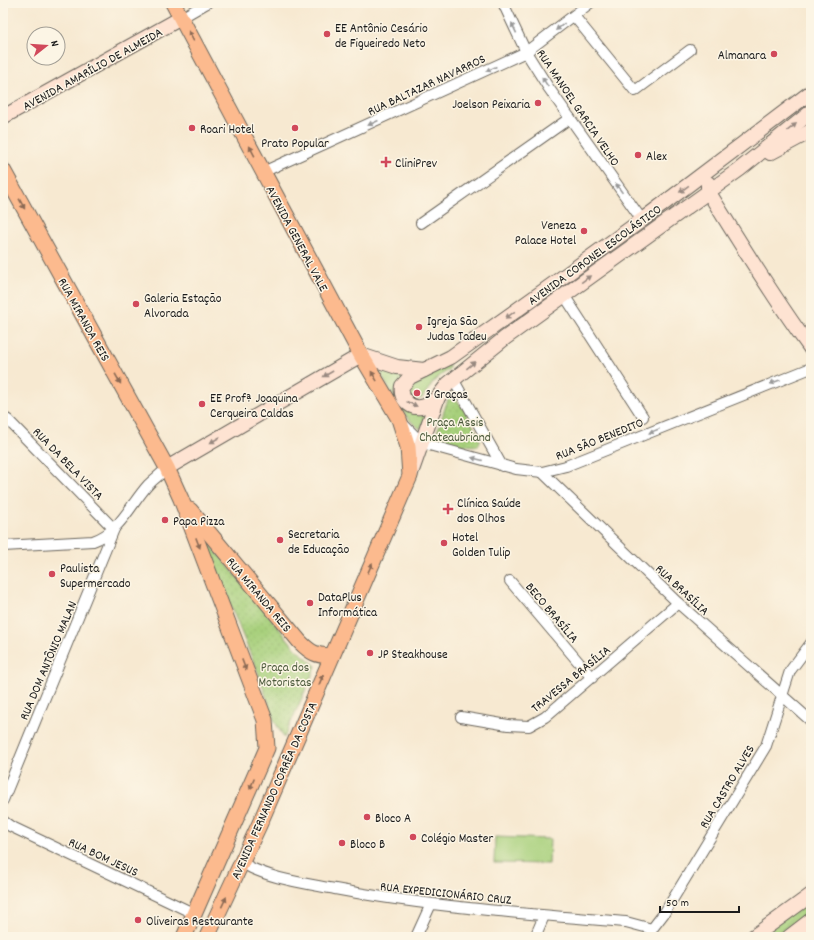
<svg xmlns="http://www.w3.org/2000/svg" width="814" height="940" viewBox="0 0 814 940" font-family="Dekko,sans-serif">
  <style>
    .grass { fill: #a7d07b; stroke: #62764c }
    .park { fill: url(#park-dots); stroke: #62764c }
    .garden { fill: url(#garden-furrows); stroke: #62764c }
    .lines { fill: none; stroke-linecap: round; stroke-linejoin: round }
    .street-casing { stroke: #69645b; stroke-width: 12 }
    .secondary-casing { stroke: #69645b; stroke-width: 16 }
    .primary-casing { stroke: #69645b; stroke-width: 17 }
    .street { stroke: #fff; stroke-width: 10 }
    .secondary { stroke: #fee3d2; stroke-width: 14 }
    .primary { stroke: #fcba8e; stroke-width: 15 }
    .oneway { fill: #999 }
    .oneway2 { fill: #8c6b55 }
    .oneway3 { fill: #988980 }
    .poi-dot { fill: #d1495b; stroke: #fcf5e5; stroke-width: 1.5 }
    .labels { text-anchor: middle; stroke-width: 3; stroke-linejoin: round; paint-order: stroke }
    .poi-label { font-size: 13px; fill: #1c1c1c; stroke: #fcf5e5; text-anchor: start }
    .street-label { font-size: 13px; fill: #1c1c1c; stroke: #fcf5e5 }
    .park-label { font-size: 13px; fill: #4d5b3d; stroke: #fcf5e5 }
  </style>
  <defs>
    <pattern id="park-dots" width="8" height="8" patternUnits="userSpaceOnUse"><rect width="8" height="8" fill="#a7d07b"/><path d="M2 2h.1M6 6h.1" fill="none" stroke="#8fb26a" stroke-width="1.8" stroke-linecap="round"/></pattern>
    <pattern id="garden-furrows" width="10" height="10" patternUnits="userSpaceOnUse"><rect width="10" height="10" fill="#a7d07b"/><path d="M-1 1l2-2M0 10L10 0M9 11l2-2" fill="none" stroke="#8fb26a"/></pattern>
  </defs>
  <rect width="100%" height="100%" fill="#fcf5e5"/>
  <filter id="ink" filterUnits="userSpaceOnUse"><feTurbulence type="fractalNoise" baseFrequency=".025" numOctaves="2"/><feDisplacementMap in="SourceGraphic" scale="8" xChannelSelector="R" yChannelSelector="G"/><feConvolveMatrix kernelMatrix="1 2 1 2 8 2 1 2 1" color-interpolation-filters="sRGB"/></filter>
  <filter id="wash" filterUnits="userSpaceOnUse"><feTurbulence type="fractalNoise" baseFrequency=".012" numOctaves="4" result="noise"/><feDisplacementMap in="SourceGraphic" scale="16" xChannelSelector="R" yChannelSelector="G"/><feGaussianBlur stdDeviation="0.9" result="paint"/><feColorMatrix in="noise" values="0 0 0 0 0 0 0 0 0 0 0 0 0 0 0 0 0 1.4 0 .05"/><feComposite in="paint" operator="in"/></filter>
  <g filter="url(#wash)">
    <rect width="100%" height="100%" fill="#f7e9d1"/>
    <!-- grass -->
    <g class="grass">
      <polygon points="447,364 450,368 435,380 422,398 415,400 408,395 408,388 411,384"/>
      <path d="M 376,366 L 408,375 L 396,391 L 428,408 L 421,429 C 403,420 387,383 376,366 Z"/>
      <polygon points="495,837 550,839 549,864 494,863"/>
    </g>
    <!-- park -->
    <g class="park">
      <polygon points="453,395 463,408 480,438 480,442 478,446 443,444 434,441 449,396"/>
      <polygon points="210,544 296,649 316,666 284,738 274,720 259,675 206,546"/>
    </g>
    <!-- garden -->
    <polygon class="garden" points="811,898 811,910 774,937 759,937"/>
  </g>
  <g filter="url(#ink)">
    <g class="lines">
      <!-- street casing -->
      <g class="street-casing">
        <g id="street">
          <polyline points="503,3 526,52 548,87 642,220"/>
          <polyline points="574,16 635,91 690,50"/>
          <polyline points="181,18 207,3"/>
          <polyline points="263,172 526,52 590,3"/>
          <polyline points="421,223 570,118"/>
          <polyline points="564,295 643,417"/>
          <polyline points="453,379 502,466"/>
          <polyline points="3,417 8,420 114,529"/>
          <polyline points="404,425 422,443 516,469 542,472 566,466 811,368"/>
          <polyline points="542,472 678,603 811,721"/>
          <path d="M 3,546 L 93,541 C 120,532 130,505 148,485 C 154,479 161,474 167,468"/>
          <polyline points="510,581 592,678"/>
          <polyline points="461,717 508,725 529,726 545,717 678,603"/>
          <polyline points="3,800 114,529"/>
          <polyline points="3,821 10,826 195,914"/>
          <path d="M 242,863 C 269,879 304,883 335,889 C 431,907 528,914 626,922 L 652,929"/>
          <polyline points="416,937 431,904"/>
          <polyline points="535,937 544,916"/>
          <polyline points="650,937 652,929 665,912 766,746 790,671 811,643"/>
        </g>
      </g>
      <!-- secondary casing -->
      <g class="secondary-casing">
        <g id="secondary">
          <polyline points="3,117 181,18"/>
          <polyline points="770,153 811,131"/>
          <path d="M 708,183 L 708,191 C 741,245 774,298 811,349"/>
          <path d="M 438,397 C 433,401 428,406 421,407 C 408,409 400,397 402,386 L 410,377 L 451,357 L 556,282 L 642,220 L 811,92"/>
          <polyline points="167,468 361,355 397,367 424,370"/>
          <polyline points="410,476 438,397 448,384 505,338 740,169 811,112"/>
          <polyline points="753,937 811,895"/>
          <polyline points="789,937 811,920"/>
        </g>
      </g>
      <!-- primary casing -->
      <g class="primary-casing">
        <g id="primary">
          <polyline points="173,3 361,355 399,419 408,447 410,476 260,823 207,937"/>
          <polyline points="3,170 167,468 181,499 265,720 267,748 184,937"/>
          <path d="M 190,510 L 300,642 C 310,652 317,657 332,655"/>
        </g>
      </g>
      <!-- street -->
      <use href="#street" class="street"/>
      <!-- secondary -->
      <use href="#secondary" class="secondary"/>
      <!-- primary -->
      <use href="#primary" class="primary"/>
    </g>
    <!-- one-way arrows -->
    <defs><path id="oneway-solid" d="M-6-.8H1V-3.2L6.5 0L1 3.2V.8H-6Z"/></defs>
    <g class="oneway">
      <use href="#oneway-solid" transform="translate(560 27) rotate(141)"/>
      <use href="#oneway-solid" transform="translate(514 28) rotate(-115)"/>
      <use href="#oneway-solid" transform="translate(491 69) rotate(155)"/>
      <use href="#oneway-solid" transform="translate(545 82) rotate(-123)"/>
      <use href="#oneway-solid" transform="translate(373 123) rotate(155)"/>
      <use href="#oneway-solid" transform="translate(619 188) rotate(-125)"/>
      <use href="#oneway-solid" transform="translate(775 382) rotate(159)"/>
      <use href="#oneway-solid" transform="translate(654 431) rotate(158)"/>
      <use href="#oneway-solid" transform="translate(477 459) rotate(-165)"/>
    </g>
    <g class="oneway2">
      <use href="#oneway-solid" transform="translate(191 36) rotate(-118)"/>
      <use href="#oneway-solid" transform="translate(252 151) rotate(-118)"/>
      <use href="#oneway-solid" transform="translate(22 204) rotate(61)"/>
      <use href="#oneway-solid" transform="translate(374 376) rotate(-121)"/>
      <use href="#oneway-solid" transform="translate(118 379) rotate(61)"/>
      <use href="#oneway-solid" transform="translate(198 543) rotate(69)"/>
      <use href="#oneway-solid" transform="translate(370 568) rotate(-66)"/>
      <use href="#oneway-solid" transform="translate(244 665) rotate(69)"/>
      <use href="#oneway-solid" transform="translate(321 680) rotate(-67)"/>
      <use href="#oneway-solid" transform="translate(252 784) rotate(113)"/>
      <use href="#oneway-solid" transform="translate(224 902) rotate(-65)"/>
    </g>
    <g class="oneway3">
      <use href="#oneway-solid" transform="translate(792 127) rotate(-39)"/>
      <use href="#oneway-solid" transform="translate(684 189) rotate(144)"/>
      <use href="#oneway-solid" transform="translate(586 279) rotate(-36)"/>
      <use href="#oneway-solid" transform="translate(510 315) rotate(144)"/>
      <use href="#oneway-solid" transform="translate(471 365) rotate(-39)"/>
      <use href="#oneway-solid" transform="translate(328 374) rotate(150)"/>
      <use href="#oneway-solid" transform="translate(412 404) rotate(25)"/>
      <use href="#oneway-solid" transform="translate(215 440) rotate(150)"/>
    </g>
  </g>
  <!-- markers -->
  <g class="poi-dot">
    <circle cx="327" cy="34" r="4"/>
    <circle cx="774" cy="54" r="4"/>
    <circle cx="538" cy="103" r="4"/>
    <circle cx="192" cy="128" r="4"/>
    <circle cx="295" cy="128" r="4"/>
    <circle cx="638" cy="155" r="4"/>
    <path d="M384 156h4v4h4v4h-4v4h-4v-4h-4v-4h4z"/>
    <circle cx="584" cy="231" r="4"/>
    <circle cx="136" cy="304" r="4"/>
    <circle cx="419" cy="327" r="4"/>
    <circle cx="417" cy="393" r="4"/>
    <circle cx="202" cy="404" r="4"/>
    <path d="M446 503h4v4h4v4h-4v4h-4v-4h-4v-4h4z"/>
    <circle cx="165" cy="520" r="4"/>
    <circle cx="280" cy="540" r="4"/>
    <circle cx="444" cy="543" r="4"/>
    <circle cx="52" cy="574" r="4"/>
    <circle cx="310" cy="603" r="4"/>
    <circle cx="370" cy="653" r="4"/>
    <circle cx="367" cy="817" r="4"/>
    <circle cx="413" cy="837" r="4"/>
    <circle cx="342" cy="843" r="4"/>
    <circle cx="138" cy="920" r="4"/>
  </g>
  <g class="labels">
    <!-- poi labels -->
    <g class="poi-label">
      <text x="335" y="32">EE Antônio Cesário<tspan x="335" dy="15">de Figueiredo Neto</tspan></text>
      <text x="766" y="59" text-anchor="end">Almanara</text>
      <text x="530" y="108" text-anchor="end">Joelson Peixaria</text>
      <text x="200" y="133">Roari Hotel</text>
      <text x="295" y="147" text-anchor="middle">Prato Popular</text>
      <text x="646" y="160">Alex</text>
      <text x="395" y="167">CliniPrev</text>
      <text x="576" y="229" text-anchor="end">Veneza<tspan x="576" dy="15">Palace Hotel</tspan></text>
      <text x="144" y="302">Galeria Estação<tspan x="144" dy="15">Alvorada</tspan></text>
      <text x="427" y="325">Igreja São<tspan x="427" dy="15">Judas Tadeu</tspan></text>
      <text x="425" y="398">3 Graças</text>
      <text x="210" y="402">EE Profª Joaquina<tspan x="210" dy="15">Cerqueira Caldas</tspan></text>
      <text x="457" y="507">Clínica Saúde<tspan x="457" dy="15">dos Olhos</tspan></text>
      <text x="173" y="525">Papa Pizza</text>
      <text x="288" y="538">Secretaria<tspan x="288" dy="15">de Educação</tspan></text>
      <text x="452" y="541">Hotel<tspan x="452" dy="15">Golden Tulip</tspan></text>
      <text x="60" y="572">Paulista<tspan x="60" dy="15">Supermercado</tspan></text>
      <text x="318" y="601">DataPlus<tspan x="318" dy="15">Informática</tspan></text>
      <text x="378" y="658">JP Steakhouse</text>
      <text x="375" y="822">Bloco A</text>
      <text x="421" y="842">Colégio Master</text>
      <text x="350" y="848">Bloco B</text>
      <text x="146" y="925">Oliveiras Restaurante</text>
    </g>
    <!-- street labels -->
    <g class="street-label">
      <text transform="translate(92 68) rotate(-29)" y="5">AVENIDA AMARÍLIO DE ALMEIDA</text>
      <text transform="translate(426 84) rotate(-25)" y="5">RUA BALTAZAR NAVARROS</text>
      <text transform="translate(579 107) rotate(56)" y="5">RUA MANOEL GARCIA VELHO</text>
      <text transform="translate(298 238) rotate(62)" y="5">AVENIDA GENERAL VALE</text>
      <text transform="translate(594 254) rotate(-36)" y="5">AVENIDA CORONEL ESCOLÁSTICO</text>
      <text transform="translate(85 319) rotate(61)" y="5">RUA MIRANDA REIS</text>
      <text transform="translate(599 438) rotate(-22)" y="5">RUA SÃO BENEDITO</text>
      <text transform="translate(69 463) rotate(46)" y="5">RUA DA BELA VISTA</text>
      <text transform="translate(683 589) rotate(43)" y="5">RUA BRASÍLIA</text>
      <text transform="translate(260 594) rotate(50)" y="5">RUA MIRANDA REIS</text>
      <text transform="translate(553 612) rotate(50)" y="5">BECO BRASÍLIA</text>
      <text transform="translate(47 660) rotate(-67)" y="5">RUA DOM ANTÔNIO MALAN</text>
      <text transform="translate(570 678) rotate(-39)" y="5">TRAVESSA BRASÍLIA</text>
      <text transform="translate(726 786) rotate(-59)" y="5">RUA CASTRO ALVES</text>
      <text transform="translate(273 790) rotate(-66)" y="5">AVENIDA FERNANDO CORRÊA DA COSTA</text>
      <text transform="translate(104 856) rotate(25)" y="5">RUA BOM JESUS</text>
      <text transform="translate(446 892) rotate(6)" y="5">RUA EXPEDICIONÁRIO CRUZ</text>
    </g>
    <!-- park labels -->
    <g class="park-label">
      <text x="455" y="426">Praça Assis<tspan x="455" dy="15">Chateaubriand</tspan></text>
      <text x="285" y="671">Praça dos<tspan x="285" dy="15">Motoristas</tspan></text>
    </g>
  </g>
  <!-- margin -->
  <rect width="814" height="940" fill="none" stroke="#fcf5e5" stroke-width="16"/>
  <!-- north arrow -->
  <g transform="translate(46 46) rotate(73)"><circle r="19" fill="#fcf5e5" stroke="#a29e95"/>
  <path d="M0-3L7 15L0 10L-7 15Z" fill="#d1495b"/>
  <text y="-6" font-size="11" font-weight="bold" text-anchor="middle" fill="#1c1c1c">N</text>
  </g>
  <!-- scale -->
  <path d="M660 906v6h79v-6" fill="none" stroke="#1c1c1c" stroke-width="2"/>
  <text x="666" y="906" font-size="12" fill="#1c1c1c" stroke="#fcf5e5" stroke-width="3" paint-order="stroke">50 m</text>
</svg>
